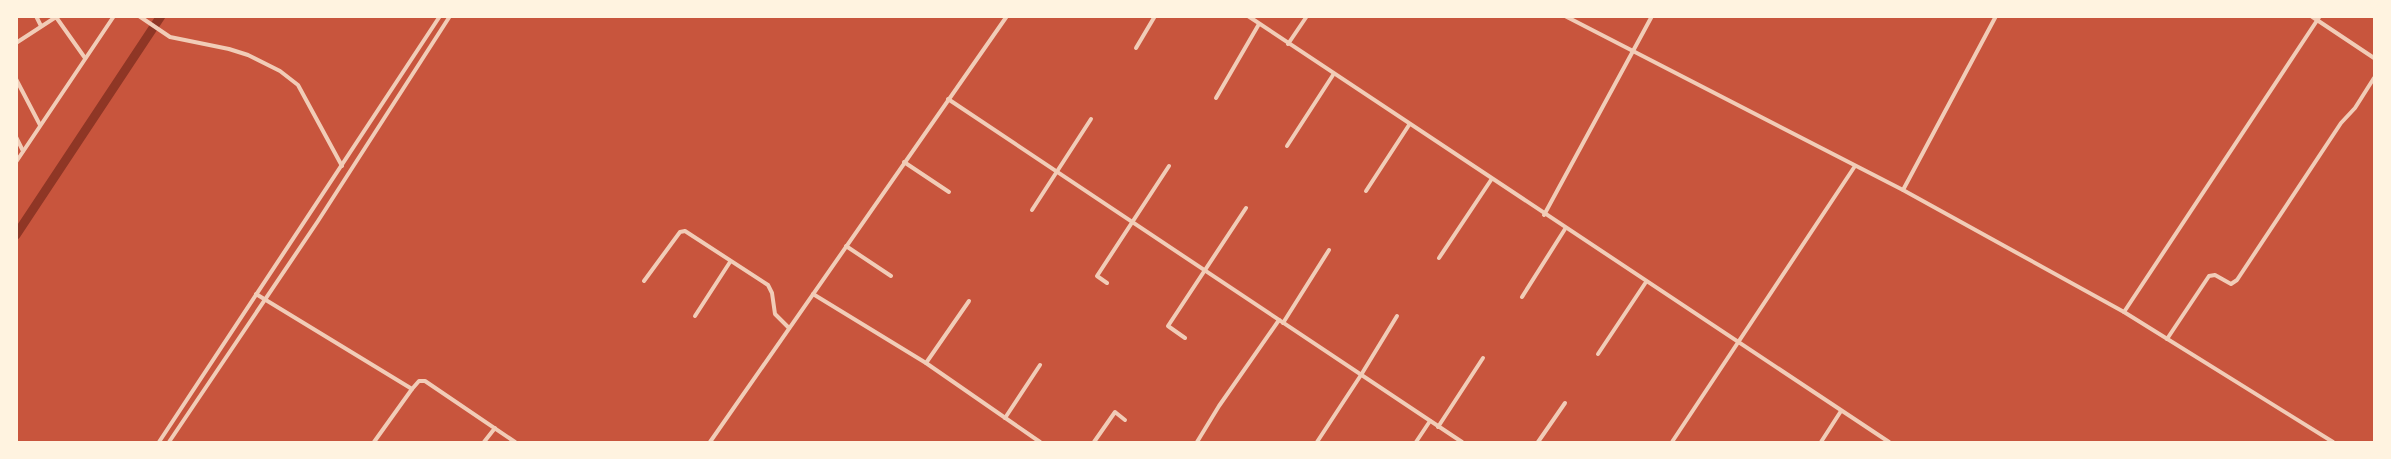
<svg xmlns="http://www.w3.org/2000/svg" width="2391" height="459" viewBox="0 0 2391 459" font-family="Jost,sans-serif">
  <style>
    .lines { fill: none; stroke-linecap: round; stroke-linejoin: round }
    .canal { stroke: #8f3625; stroke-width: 9 }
    .minor { stroke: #f1ccb7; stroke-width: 4 }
  </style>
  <rect width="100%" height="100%" fill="#c8553d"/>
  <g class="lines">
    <!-- canal -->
    <polyline class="canal" points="16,235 161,16"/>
    <!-- minor -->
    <g class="minor">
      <polyline points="36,16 41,26"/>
      <polyline points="139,16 170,37 229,49 248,55 280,71 298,85 342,166"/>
      <polyline points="1248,16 1889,442"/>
      <polyline points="1565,16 1903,190 2124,312 2333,442"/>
      <polyline points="2311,16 2374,58"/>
      <polyline points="16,43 56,17 85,58"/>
      <polyline points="1288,44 1307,16"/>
      <polyline points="1136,48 1155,16"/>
      <polyline points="16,79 40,125"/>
      <polyline points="1216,98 1259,24"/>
      <polyline points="948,99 1462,442"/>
      <polyline points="16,137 23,151"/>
      <polyline points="1287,146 1333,75"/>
      <polyline points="16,162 114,16"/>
      <polyline points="904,162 949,192"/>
      <polyline points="1903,190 1996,16"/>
      <polyline points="1366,191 1409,125"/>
      <polyline points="1032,210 1091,119"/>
      <polyline points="1544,215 1652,16"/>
      <polyline points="846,246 891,276"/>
      <polyline points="1439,258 1491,180"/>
      <polyline points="644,281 680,232 685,231 768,285 772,293 775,314 789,328"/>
      <polyline points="1107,283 1097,276 1169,166"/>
      <polyline points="256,294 412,389"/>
      <polyline points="813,294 926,363 1040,442"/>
      <polyline points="1522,297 1565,229"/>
      <polyline points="2124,312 2320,16"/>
      <polyline points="695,316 730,262"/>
      <polyline points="1283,323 1329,250"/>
      <polyline points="1185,338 1168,326 1246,208"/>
      <polyline points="2167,339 2209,276 2215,275 2231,284 2237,280 2341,123 2355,108 2374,78"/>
      <polyline points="1598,354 1646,282"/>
      <polyline points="926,363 969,301"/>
      <polyline points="1005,418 1040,365"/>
      <polyline points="1438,427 1483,358"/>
      <polyline points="159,442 440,16"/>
      <polyline points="169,442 318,221 450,16"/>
      <polyline points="374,442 412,389 419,381 425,381 515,442"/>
      <polyline points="484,442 495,428"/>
      <polyline points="710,442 1007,16"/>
      <polyline points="1094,442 1115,412 1125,420"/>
      <polyline points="1197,442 1219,406 1279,320"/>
      <polyline points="1317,442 1361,375 1397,316"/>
      <polyline points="1416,442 1430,421"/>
      <polyline points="1538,442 1565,403"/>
      <polyline points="1672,442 1855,166"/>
      <polyline points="1821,442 1841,411"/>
    </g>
  </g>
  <!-- border -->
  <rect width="2391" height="459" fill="none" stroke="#fff3e0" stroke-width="36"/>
</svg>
